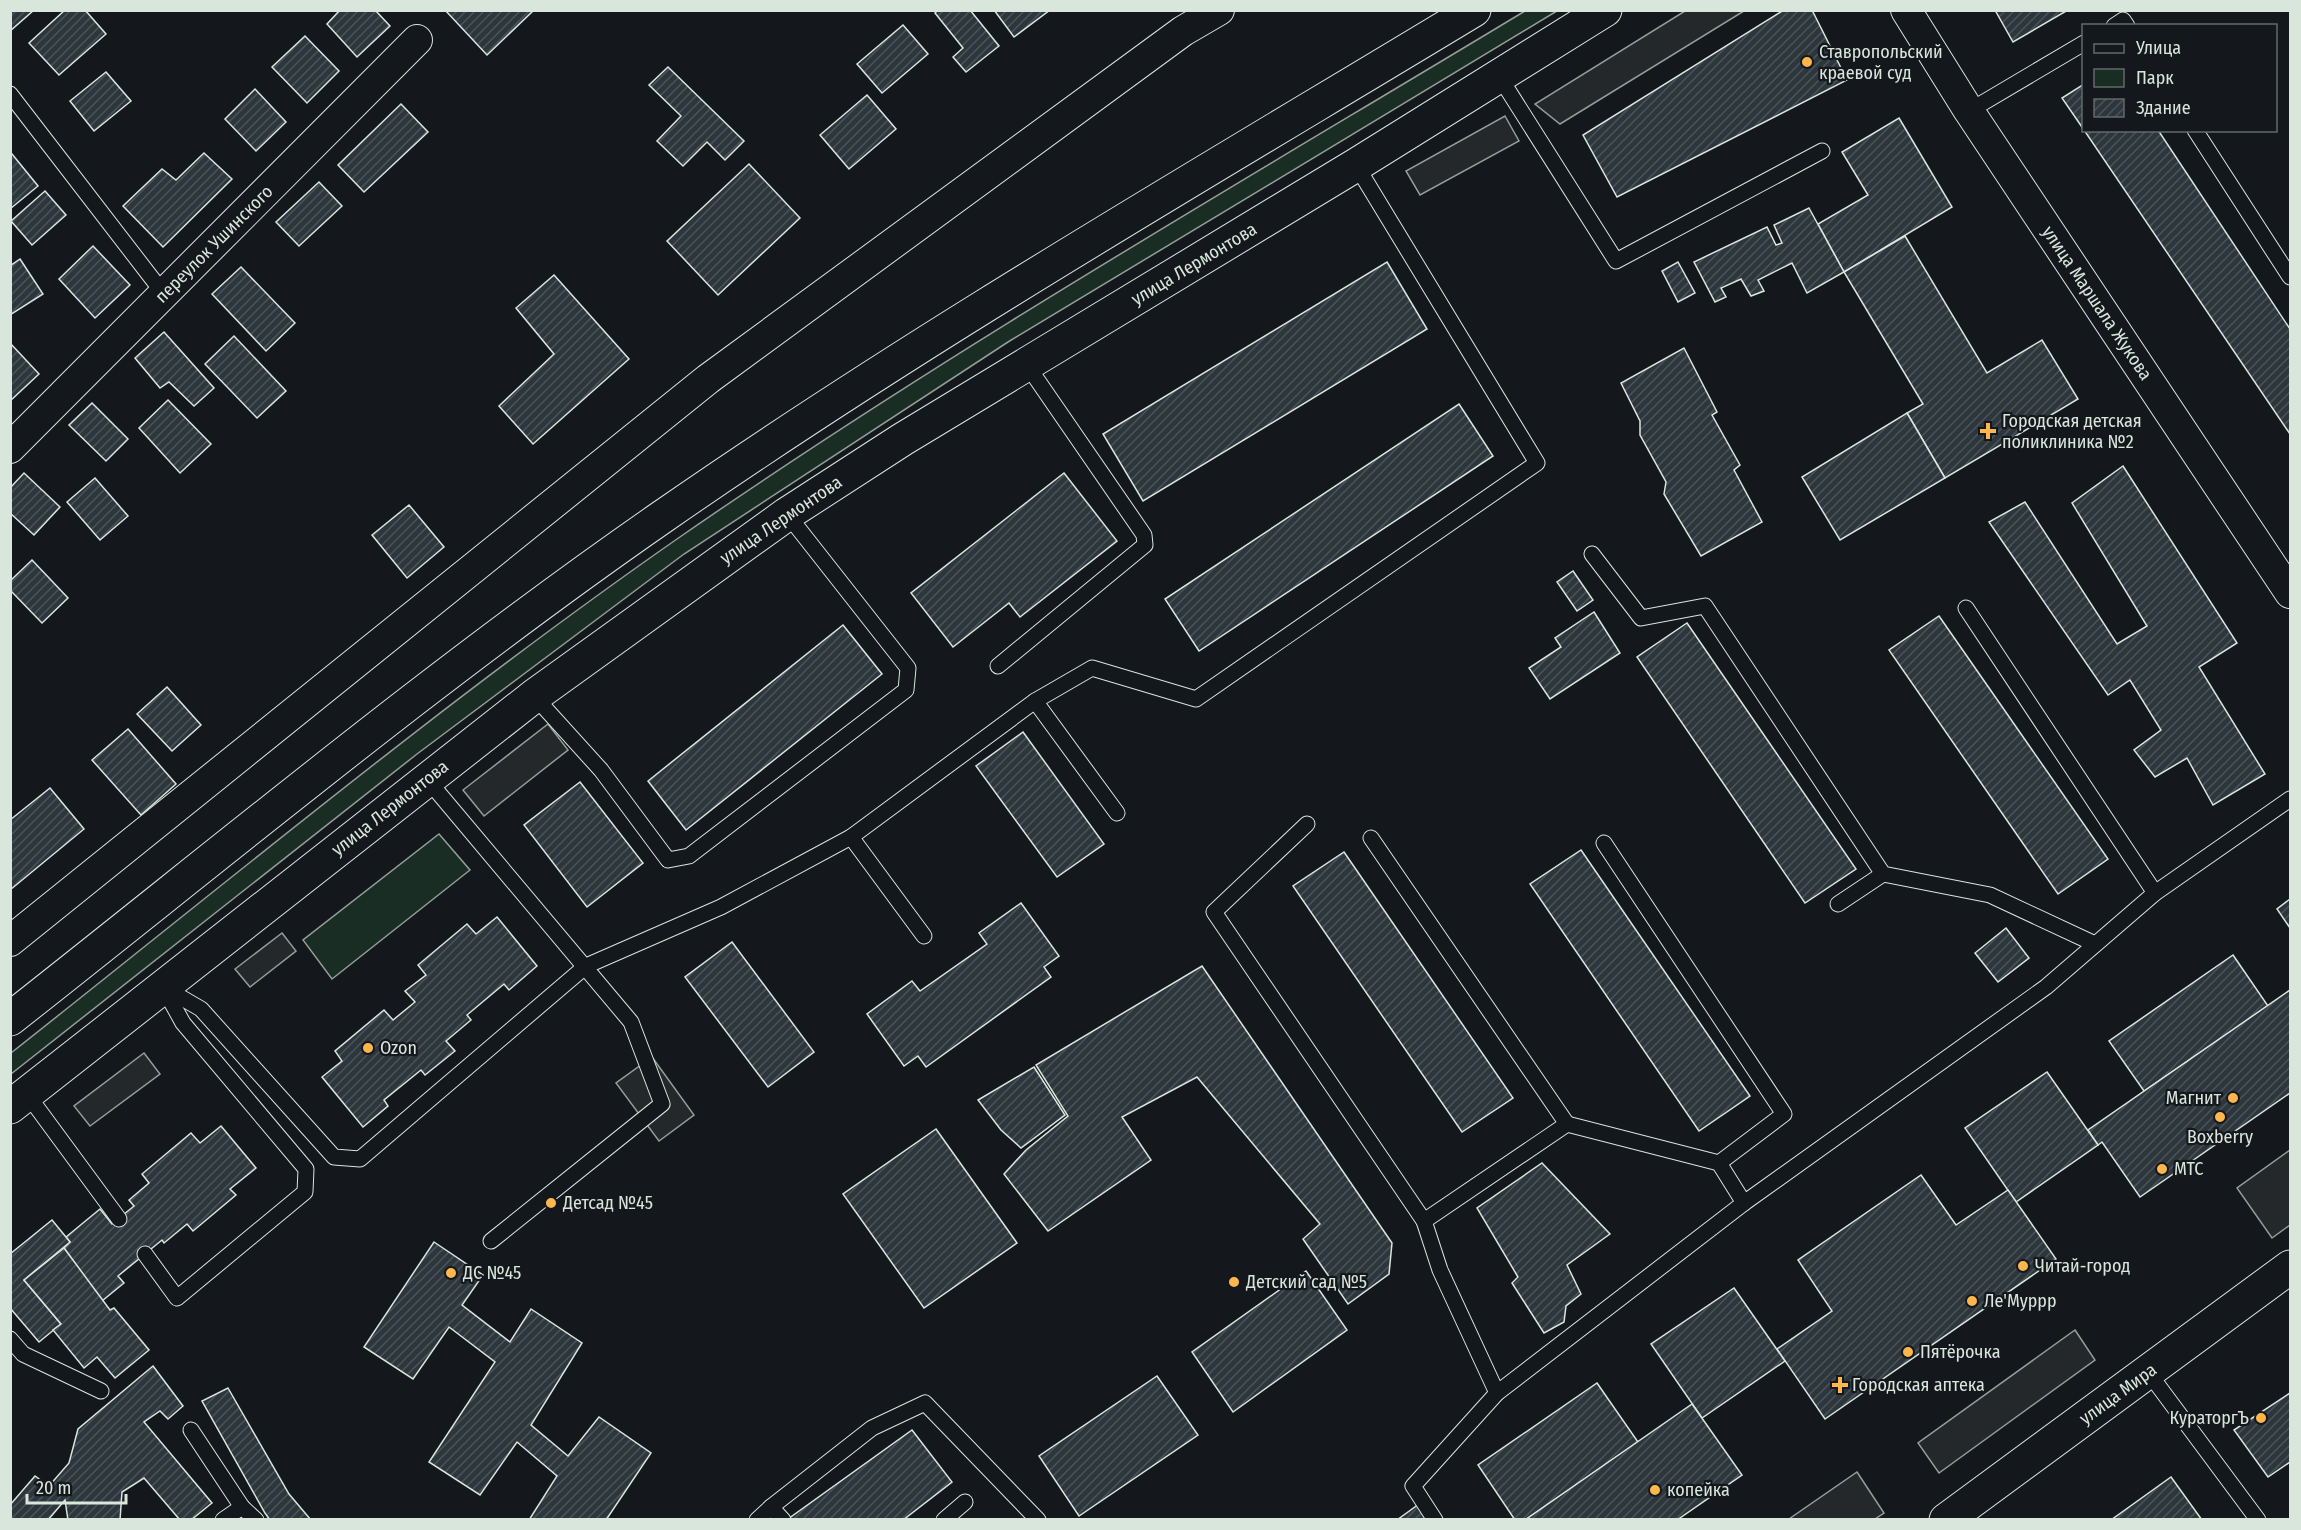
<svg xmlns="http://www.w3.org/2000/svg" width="2301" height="1530" viewBox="0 0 2301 1530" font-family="'Fira Sans Condensed',sans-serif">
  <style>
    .green { fill: #1a2d24; stroke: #939e99; stroke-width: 1.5 }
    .parking { fill: #24282b; stroke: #939e99; stroke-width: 1.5 }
    .building { fill: url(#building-hatch); stroke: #d8e6dc; stroke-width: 1.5 }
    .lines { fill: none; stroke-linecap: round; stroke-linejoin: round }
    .lane-casing { stroke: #d8e6dc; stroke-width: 17 }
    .street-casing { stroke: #d8e6dc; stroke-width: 32 }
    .secondary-casing { stroke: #d8e6dc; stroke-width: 35 }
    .primary-casing { stroke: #d8e6dc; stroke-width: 35 }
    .lane { stroke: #14181c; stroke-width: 15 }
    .street { stroke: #14181c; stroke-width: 30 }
    .secondary { stroke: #14181c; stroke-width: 33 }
    .primary { stroke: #14181c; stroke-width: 33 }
    .poi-dot { fill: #ffb74d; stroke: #14181c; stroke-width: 2 }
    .labels { text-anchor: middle; stroke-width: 4.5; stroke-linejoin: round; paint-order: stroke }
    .poi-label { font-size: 18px; fill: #d8e6dc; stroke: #14181c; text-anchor: start }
    .street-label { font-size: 18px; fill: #d8e6dc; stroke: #14181c }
  </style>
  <defs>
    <pattern id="building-hatch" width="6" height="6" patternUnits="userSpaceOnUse" patternTransform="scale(1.5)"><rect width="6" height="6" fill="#2c363c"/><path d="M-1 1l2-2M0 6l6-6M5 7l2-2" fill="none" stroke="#4a5358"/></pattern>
  </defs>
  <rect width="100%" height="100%" fill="#14181c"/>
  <!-- green -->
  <g class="green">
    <path d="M 1525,11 L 1557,11 L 1008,342 L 684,554 L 417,754 L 11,1074 L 11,1053 C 231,879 447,699 677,539 C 951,349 1240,183 1525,11 Z"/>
    <polygon points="439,834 470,870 332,979 303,940"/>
  </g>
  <!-- parking -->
  <g class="parking">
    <polygon points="1685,11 1744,11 1560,124 1535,104"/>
    <polygon points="1505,116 1519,141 1420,195 1406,171"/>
    <polygon points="548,724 568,750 484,816 463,790"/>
    <polygon points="282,933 296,951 250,987 235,969"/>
    <polygon points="144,1053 160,1074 90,1126 74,1106"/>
    <polygon points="652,1057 694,1115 659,1141 616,1083"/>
    <polygon points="2290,1150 2290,1225 2272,1238 2237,1188"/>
    <polygon points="2075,1330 2095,1360 1939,1473 1918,1443"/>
    <polygon points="1857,1472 1884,1513 1875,1519 1789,1519"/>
  </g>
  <!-- building -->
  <g class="building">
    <polygon points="10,10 34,10 10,31"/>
    <polygon points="65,10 85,10 106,34 59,75 29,43"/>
    <polygon points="340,10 375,10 390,26 357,57 327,24"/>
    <polygon points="445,10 534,10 487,55"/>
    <polygon points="938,10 970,10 999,46 966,72 953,57 963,48 935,13"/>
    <polygon points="994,10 1050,10 1014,37"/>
    <polygon points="1784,10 1812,10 1847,80 1617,197 1583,135"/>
    <polygon points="1995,10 2068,10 2013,42"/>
    <polygon points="903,25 928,54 882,93 857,64"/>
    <polygon points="305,36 339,71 307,103 272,67"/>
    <polygon points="668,67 744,141 725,160 707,142 683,166 657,141 681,116 649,85"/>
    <polygon points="106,72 131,101 94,131 70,101"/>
    <polygon points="2084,84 2084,130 2062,98"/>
    <polygon points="255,89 286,122 256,151 225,119"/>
    <polygon points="867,95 896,129 849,169 820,135"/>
    <polygon points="401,104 428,132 364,192 338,165"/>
    <polygon points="1899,118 1952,207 1844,272 1818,224 1868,195 1842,152"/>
    <polygon points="2084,130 2158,130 2290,329 2290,434"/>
    <polygon points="204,153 232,179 163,247 123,206 162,169 176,180"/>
    <polygon points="12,154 38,186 10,209 10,155"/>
    <polygon points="749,164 800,218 718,295 667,241"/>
    <polygon points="319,182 342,206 299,246 276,222"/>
    <polygon points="45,191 66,215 32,245 11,221"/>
    <polygon points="1809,208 1844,272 1807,293 1792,263 1758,280 1764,291 1751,296 1741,279 1721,288 1726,297 1715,302 1694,262 1767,227 1776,245 1782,243 1774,225"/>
    <polygon points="1905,236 1987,373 2042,340 2078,399 1945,478 1907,413 1923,404 1844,272"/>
    <polygon points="93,246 130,285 95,318 59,279"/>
    <polygon points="20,259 43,294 10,315 10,266"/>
    <polygon points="1387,262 1427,329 1143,501 1103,434"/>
    <polygon points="1678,262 1695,293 1678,302 1662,271"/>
    <polygon points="241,267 295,323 266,351 212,294"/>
    <polygon points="554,275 629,359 533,444 499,406 554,354 516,308"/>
    <polygon points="164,332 214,388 194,406 169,382 160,388 135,358"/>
    <polygon points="234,336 286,391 257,418 205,364"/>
    <polygon points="10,343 39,374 10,401"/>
    <polygon points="1684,348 1717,412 1712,415 1740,465 1734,470 1762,522 1701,556 1664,494 1666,482 1640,435 1640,421 1621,383"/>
    <polygon points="168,400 211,444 180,473 139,428"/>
    <polygon points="92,403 128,439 106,461 69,425"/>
    <polygon points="1459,404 1493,456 1199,651 1165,599"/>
    <polygon points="1907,413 1945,478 1840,540 1802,477"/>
    <polygon points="2123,466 2237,643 2199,667 2265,774 2213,805 2187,758 2155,777 2134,750 2161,730 2130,680 2108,695 1989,522 2025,502 2117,644 2147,626 2072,503"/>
    <polygon points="24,473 60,507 34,535 10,513 10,488"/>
    <polygon points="1064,473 1117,541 1020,617 1009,603 953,647 911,593"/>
    <polygon points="95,478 128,516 100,540 67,502"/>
    <polygon points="409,505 444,547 407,578 372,535"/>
    <polygon points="32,560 68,598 42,623 10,590 10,581"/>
    <polygon points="1573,571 1593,600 1577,611 1557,582"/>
    <polygon points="1594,612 1620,653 1550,699 1529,668 1561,647 1555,638"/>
    <polygon points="1939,616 2108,859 2058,894 1889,650"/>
    <polygon points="1687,623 1856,869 1805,903 1637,657"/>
    <polygon points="843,625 882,674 686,830 648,781"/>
    <polygon points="167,687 201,725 172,751 137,714"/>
    <polygon points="128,729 176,784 141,815 92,760"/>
    <polygon points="1023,732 1104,844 1057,877 976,766"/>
    <polygon points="580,782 643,863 587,907 524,825"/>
    <polygon points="50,788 84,829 10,890 10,820"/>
    <polygon points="1581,850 1750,1096 1699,1131 1530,884"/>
    <polygon points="1344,852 1513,1098 1462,1132 1293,886"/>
    <polygon points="2290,899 2290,928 2277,909"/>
    <polygon points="1021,903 1059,956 1044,967 1051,977 926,1067 918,1056 904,1066 867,1014 912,981 920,991 987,944 979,933"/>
    <polygon points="497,917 537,966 509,990 504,984 467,1015 471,1020 446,1041 455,1051 425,1075 421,1070 384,1100 388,1106 363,1127 322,1077 342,1061 335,1051 384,1010 393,1020 415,1002 405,991 426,975 418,965 467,924 476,934"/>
    <polygon points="2006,928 2029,958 1998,982 1975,953"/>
    <polygon points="732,942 814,1052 768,1087 685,977"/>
    <polygon points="2233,955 2268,1006 2144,1091 2109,1041"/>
    <polygon points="1202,966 1392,1243 1389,1274 1348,1304 1303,1239 1320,1224 1197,1077 1122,1117 1151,1160 1048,1231 1004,1174 1026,1150 1068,1116 1036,1065"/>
    <polygon points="2290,990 2290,1093 2140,1197 2102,1142 2098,1145 2088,1130"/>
    <polygon points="1034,1067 1065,1115 1021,1148 1001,1130 978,1100"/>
    <polygon points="2047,1072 2098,1145 2016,1202 1965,1128"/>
    <polygon points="221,1126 256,1168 230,1189 236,1195 193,1231 187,1224 164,1243 162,1240 118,1276 124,1283 102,1301 64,1248 70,1242 66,1237 100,1209 112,1224 134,1206 129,1200 149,1183 142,1174 191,1133 200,1143"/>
    <polygon points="936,1129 1017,1243 924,1308 843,1194"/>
    <polygon points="1542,1163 1610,1234 1567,1265 1581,1294 1566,1306 1564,1322 1544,1333 1512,1283 1518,1277 1477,1208"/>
    <polygon points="1921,1175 1956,1225 2008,1190 2056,1259 1825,1419 1777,1349 1832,1311 1798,1260"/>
    <polygon points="52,1220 70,1242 24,1280 61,1324 39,1342 10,1308 10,1254"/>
    <polygon points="434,1242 483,1275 462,1305 510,1342 531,1309 582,1343 531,1425 568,1456 599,1417 651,1453 606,1520 529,1520 557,1476 517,1442 480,1495 429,1462 495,1362 449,1327 413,1379 364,1347"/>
    <polygon points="64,1248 110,1310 114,1308 149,1350 115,1378 97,1357 84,1368 53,1330 61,1324 24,1280"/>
    <polygon points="1306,1271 1347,1330 1233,1412 1192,1352"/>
    <polygon points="1734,1288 1785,1361 1702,1418 1651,1344"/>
    <polygon points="153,1366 183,1406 168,1419 160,1411 144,1422 212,1503 191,1520 180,1520 144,1478 122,1492 120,1520 68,1520 65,1500 48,1520 10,1520 10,1505 35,1476 49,1486 69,1463 78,1429"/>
    <polygon points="1157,1376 1198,1435 1079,1516 1039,1456"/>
    <polygon points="1597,1383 1638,1442 1525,1520 1515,1520 1478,1465"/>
    <polygon points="228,1388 289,1494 311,1520 270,1520 265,1513 202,1401"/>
    <polygon points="2290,1393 2290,1462 2268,1477 2234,1430"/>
    <polygon points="1692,1404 1742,1475 1677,1520 1525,1520"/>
    <polygon points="912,1430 952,1482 903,1520 788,1519"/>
    <polygon points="2171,1477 2202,1520 2111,1520"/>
    <polygon points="1419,1504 1430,1520 1397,1520"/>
  </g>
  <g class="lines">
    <!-- lane casing -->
    <g class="lane-casing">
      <g id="lane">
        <polyline points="2114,26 2123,20 2127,26"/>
        <polyline points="1499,76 1616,261 1822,151"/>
        <polyline points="10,94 164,294"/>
        <polyline points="1969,111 2084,43"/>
        <polyline points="2195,130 2290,277"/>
        <polyline points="1592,554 1641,618 1705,606 1883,874 1990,895 2095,944"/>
        <polyline points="1966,608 2155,893"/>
        <polyline points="998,666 1145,545 1144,535 1027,365"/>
        <polyline points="534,696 601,770 668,860 689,856 906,690 908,668 787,514"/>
        <polyline points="1035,701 1117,813"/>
        <polyline points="426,778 631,1022 662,1104 491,1241"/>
        <polyline points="1307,824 1214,912 1424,1221"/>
        <polyline points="851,837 924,936"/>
        <polyline points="1371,838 1567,1124"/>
        <polyline points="1604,843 1784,1114 1719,1163"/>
        <polyline points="1838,904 1883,874"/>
        <polyline points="163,987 201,1009 334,1157 360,1159 586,966 721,907 851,837 1035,701 1092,668 1196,699 1537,463 1356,165"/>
        <polyline points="27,1094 119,1219"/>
        <polyline points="145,1254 177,1298 305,1192 306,1169 183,1023 163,987"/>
        <polyline points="10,1339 23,1354 101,1391"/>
        <polyline points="2148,1372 2258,1520"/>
        <polyline points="1497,1393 1440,1270 1424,1221 1567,1124 1719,1163 1744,1203 2046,987 2155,893 2290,799"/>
        <polyline points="191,1430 242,1507"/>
        <polyline points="223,1520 242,1507 256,1520"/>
        <polyline points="757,1520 771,1507"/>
        <polyline points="783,1520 771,1507 872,1428 925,1403 1038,1520"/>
        <polyline points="944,1520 965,1502"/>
        <polyline points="1435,1520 1413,1486 1497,1393 1744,1203"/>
      </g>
    </g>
    <!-- street casing -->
    <g class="street-casing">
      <g id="street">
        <polyline points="1906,10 1969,111 2290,593"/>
        <polyline points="10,448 417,40"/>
        <polyline points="10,941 708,379 1183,31 1219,10"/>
      </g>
    </g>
    <!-- secondary casing -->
    <g class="secondary-casing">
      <polyline id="secondary" points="1946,1520 2290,1267"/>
    </g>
    <!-- primary casing -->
    <g class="primary-casing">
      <g id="primary">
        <path d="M 10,1019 C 226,849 437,673 662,517 C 924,335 1201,175 1474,10"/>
        <polyline points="10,1107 534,696 787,514 903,439 1356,165 1605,10"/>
      </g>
    </g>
    <!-- lane -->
    <use href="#lane" class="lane"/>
    <!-- street -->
    <use href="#street" class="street"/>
    <!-- secondary -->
    <use href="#secondary" class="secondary"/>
    <!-- primary -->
    <use href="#primary" class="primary"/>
  </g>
  <!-- markers -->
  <g class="poi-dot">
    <circle cx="1807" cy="62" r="6"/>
    <path d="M1985 422h6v6h6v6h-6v6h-6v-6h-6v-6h6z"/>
    <circle cx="368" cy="1048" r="6"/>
    <circle cx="2233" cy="1098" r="6"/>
    <circle cx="2220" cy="1117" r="6"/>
    <circle cx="2162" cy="1169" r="6"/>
    <circle cx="551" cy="1203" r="6"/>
    <circle cx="2023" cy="1266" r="6"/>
    <circle cx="451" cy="1273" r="6"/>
    <circle cx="1234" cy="1282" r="6"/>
    <circle cx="1972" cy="1301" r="6"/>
    <circle cx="1908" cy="1352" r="6"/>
    <path d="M1837 1376h6v6h6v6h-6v6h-6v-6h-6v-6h6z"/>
    <circle cx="2261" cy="1418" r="6"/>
    <circle cx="1655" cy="1490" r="6"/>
  </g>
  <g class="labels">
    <!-- poi labels -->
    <g class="poi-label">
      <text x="1819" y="58">Ставропольский<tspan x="1819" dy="21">краевой суд</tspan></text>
      <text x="2002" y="427">Городская детская<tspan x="2002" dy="21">поликлиника №2</tspan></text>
      <text x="380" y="1054">Ozon</text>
      <text x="2221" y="1104" text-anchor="end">Магнит</text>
      <text x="2220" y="1143" text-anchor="middle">Boxberry</text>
      <text x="2174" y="1175">МТС</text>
      <text x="563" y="1209">Детсад №45</text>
      <text x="2035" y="1272">Читай-город</text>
      <text x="463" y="1279">ДС №45</text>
      <text x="1246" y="1288">Детский сад №5</text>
      <text x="1984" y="1307">Ле'Муррр</text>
      <text x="1920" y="1358">Пятёрочка</text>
      <text x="1852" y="1391">Городская аптека</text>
      <text x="2249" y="1424" text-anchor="end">КураторгЪ</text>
      <text x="1667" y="1496">копейка</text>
    </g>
    <!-- street labels -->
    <g class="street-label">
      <text transform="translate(214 244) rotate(-45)" y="6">переулок Ушинского</text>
      <text transform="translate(1194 264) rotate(-31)" y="6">улица Лермонтова</text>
      <text transform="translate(2097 303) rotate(56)" y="6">улица Маршала Жукова</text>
      <text transform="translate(781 520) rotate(-34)" y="6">улица Лермонтова</text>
      <text transform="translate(390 808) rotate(-38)" y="6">улица Лермонтова</text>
      <text transform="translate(2118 1394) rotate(-36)" y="6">улица Мира</text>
    </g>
  </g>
  <!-- border -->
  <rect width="2301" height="1530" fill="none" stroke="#d8e6dc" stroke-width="24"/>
  <!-- legend -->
  <rect x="2082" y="24" width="195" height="108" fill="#14181c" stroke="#626a69" stroke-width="1.5"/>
  <rect x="2094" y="44" width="30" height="9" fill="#14181c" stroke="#626a69" stroke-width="1.5"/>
  <text x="2136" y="54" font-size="18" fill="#d8e6dc">Улица</text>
  <rect x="2094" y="69" width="30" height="18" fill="#1a2d24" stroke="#626a69" stroke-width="1.5"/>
  <text x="2136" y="84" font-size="18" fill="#d8e6dc">Парк</text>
  <rect x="2094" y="99" width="30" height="18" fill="url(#building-hatch)" stroke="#626a69" stroke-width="1.5"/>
  <text x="2136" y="114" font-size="18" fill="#d8e6dc">Здание</text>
  <!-- scale -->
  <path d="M27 1494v9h99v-9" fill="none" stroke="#d8e6dc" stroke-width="3"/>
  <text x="36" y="1494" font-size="18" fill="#d8e6dc" stroke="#14181c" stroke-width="4.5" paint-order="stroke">20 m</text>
</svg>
